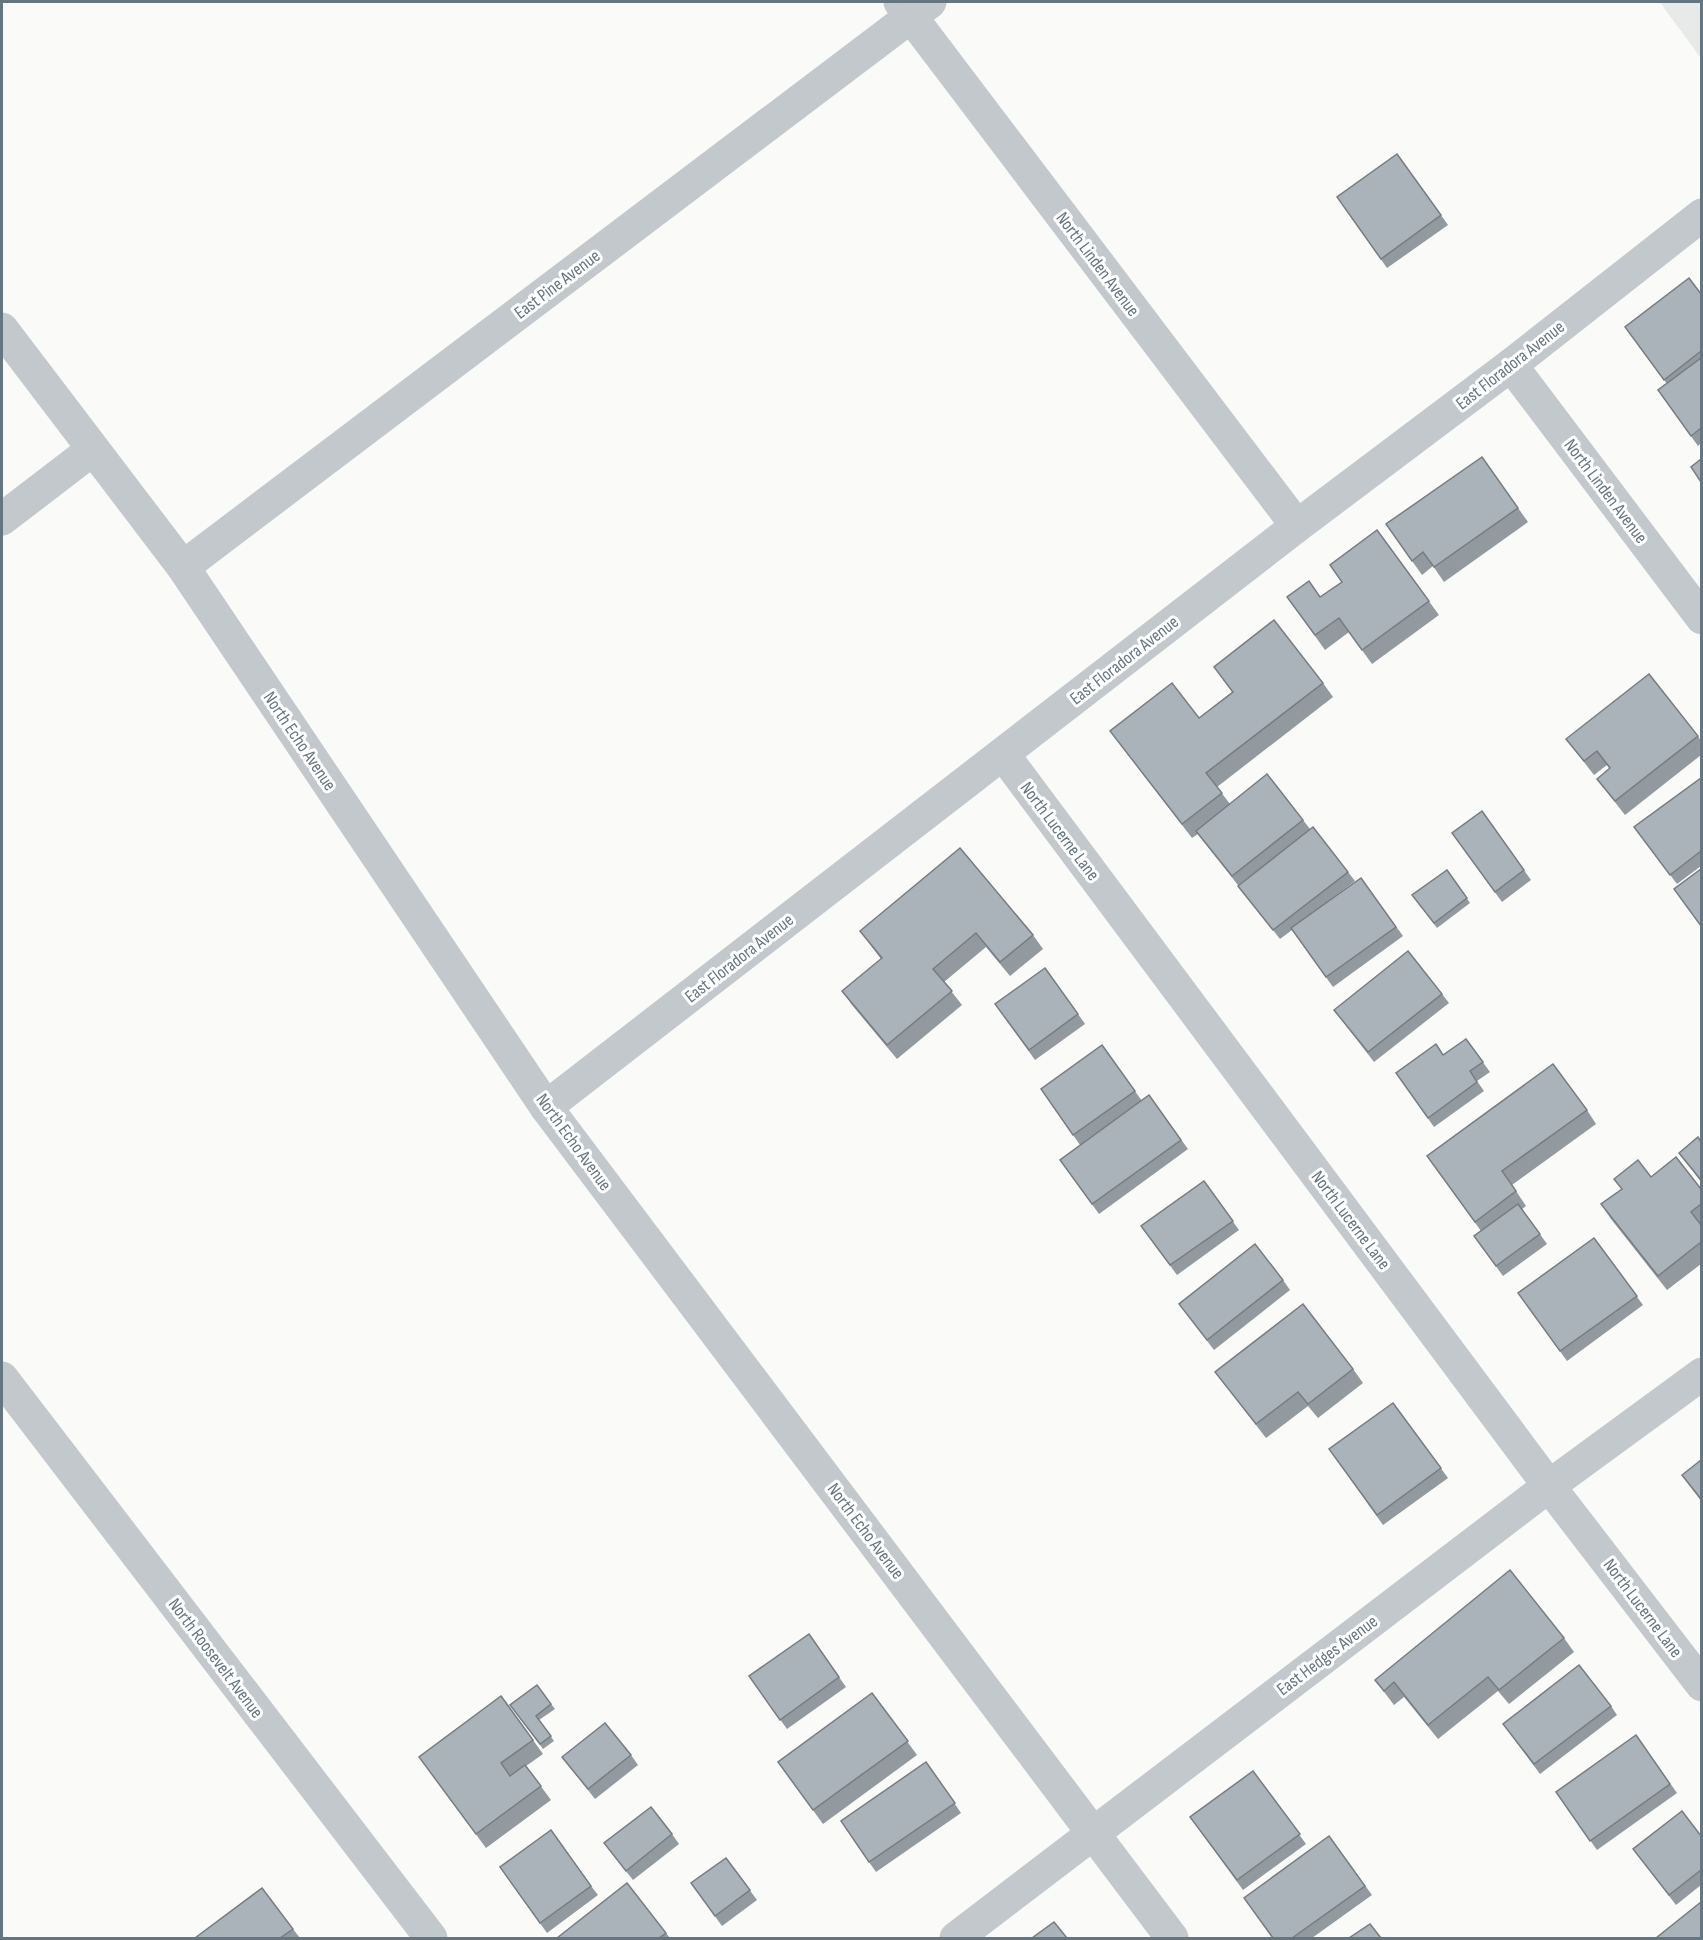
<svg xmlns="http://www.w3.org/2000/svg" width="1703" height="1940" viewBox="0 0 1703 1940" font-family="'Sofia Sans Condensed',sans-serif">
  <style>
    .built { fill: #e8e9e9 }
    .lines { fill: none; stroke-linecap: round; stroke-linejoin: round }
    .minor { stroke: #c3c8cc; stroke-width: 33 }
    .wall { fill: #929a9f }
    .building { fill: #aab3b9; stroke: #777d82; stroke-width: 1.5 }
    .labels { text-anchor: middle; stroke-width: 6; stroke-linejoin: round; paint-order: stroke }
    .street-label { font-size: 18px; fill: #657683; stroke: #fff }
  </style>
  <rect width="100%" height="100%" fill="#fafaf8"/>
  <!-- built -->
  <polygon class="built" points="1660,2 1701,2 1701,58 1667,12"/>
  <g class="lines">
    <!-- minor -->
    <g class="minor">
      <polyline points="900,2 1297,526"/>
      <polyline points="2,329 183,567 546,1107 1172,1938"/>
      <polyline points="1511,365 1702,618"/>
      <polyline points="2,519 92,450"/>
      <polyline points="183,567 930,2"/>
      <polyline points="1003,754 1549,1486 1702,1685"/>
      <polyline points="546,1107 1297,526 1511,365 1702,215"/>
      <polyline points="2,1378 431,1938"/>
      <polyline points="956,1938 1549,1486 1702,1374"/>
    </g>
  </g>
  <!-- wall -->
  <g class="wall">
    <polygon points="1397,154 1448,225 1387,268 1337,197"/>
    <polygon points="1701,294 1701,443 1698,446 1658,390 1667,384 1625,327"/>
    <polygon points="1482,457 1528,522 1444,582 1433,566 1422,575 1386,524"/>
    <polygon points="1377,530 1439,615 1372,664 1349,632 1325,650 1287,597 1320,597 1342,582"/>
    <polygon points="1214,667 1323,683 1333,697 1217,787 1230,804 1303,820 1310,829 1348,872 1355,881 1331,899 1361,878 1403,936 1333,987 1292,930 1280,939 1198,834 1192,838 1110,731 1199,718 1232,692"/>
    <polygon points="1698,736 1701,741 1701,755 1625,815 1597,779 1610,769 1607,765 1594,775 1566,739"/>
    <polygon points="1701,778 1701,866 1677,884 1634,827"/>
    <polygon points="1482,811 1531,880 1502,902 1452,833"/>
    <polygon points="960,848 1033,935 1043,949 1010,976 986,947 944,982 962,1005 897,1059 852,1005 842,991 881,959 860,931"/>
    <polygon points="1447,870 1470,903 1437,928 1412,895"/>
    <polygon points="1442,994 1449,1003 1374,1062 1334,1010"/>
    <polygon points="995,1004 1078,1014 1085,1024 1035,1060"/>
    <polygon points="1466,1039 1490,1072 1477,1081 1484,1091 1434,1127 1396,1073 1444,1055"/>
    <polygon points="1102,1045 1142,1101 1149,1095 1188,1149 1099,1214 1060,1160 1080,1145 1041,1089"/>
    <polygon points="1587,1110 1596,1124 1512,1185 1526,1206 1522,1209 1547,1244 1503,1276 1474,1236 1481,1231 1437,1170"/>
    <polygon points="1701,1142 1701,1182 1679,1153"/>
    <polygon points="1204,1181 1239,1230 1177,1275 1141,1226"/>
    <polygon points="1701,1189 1701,1264 1667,1290 1611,1219 1601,1204"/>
    <polygon points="1594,1238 1643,1305 1567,1361 1518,1293"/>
    <polygon points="1283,1280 1290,1290 1214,1350 1179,1304"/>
    <polygon points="1353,1369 1363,1383 1318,1418 1308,1406 1266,1438 1215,1372"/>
    <polygon points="1393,1403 1448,1478 1383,1525 1329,1449"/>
    <polygon points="1701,1460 1701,1501 1682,1475"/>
    <polygon points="809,1634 846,1687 787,1729 749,1676"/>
    <polygon points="1564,1638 1574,1652 1509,1704 1498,1691 1438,1739 1404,1697 1394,1705 1375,1680"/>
    <polygon points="872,1693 917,1755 823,1824 778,1762"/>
    <polygon points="551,1704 555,1709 539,1720 554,1741 543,1749 510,1705"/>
    <polygon points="1611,1706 1617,1715 1540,1774 1503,1724"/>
    <polygon points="1636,1735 1677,1793 1597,1850 1556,1792"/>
    <polygon points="533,1740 543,1754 526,1766 551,1800 486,1848 419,1757"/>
    <polygon points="631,1755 638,1765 595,1799 562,1757"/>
    <polygon points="926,1762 961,1813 876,1872 869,1862"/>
    <polygon points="1253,1771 1306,1844 1243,1890 1190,1817"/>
    <polygon points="672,1834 679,1844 633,1880 604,1843"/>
    <polygon points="1329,1836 1372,1895 1312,1938 1273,1938"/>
    <polygon points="1701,1836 1701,1885 1676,1905 1633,1849"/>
    <polygon points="726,1858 757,1900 722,1926 691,1883"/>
    <polygon points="500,1867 591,1886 598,1895 547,1933"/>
    <polygon points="293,1929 300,1938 195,1938"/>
    <polygon points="666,1933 670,1938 557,1938"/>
  </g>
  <!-- building -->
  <g class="building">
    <polygon points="1397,154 1441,215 1381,259 1337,197"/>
    <polygon points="1689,278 1701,294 1701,351 1664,380 1625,327"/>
    <polygon points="1701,358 1701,428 1691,436 1658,390"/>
    <polygon points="1482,457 1518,508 1434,567 1423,552 1412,561 1386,524"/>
    <polygon points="1701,459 1701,482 1691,467"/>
    <polygon points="1377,530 1429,601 1362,650 1339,618 1315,635 1287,597 1309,581 1320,597 1342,582 1330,565"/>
    <polygon points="1274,620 1323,683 1206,773 1222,793 1182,824 1110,731 1172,683 1199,718 1233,692 1214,667"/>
    <polygon points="1649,674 1698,736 1615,801 1597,779 1610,768 1597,751 1584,761 1566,739"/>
    <polygon points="1267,774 1303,820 1232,876 1196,831"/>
    <polygon points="1701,778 1701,851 1670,875 1634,827"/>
    <polygon points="1482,811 1524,870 1495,892 1452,833"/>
    <polygon points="1313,827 1348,872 1273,930 1238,886"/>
    <polygon points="960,848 1033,935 1000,962 976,933 933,969 952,991 887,1045 842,991 882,958 860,931"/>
    <polygon points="1701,869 1701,926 1674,889"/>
    <polygon points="1447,870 1467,898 1434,923 1412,895"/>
    <polygon points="1361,878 1396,927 1326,977 1291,928"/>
    <polygon points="1408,951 1442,994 1368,1052 1334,1010"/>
    <polygon points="1045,968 1078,1014 1029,1050 995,1004"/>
    <polygon points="1466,1039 1483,1062 1470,1071 1477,1082 1428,1118 1396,1073 1436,1044 1443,1055"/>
    <polygon points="1102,1045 1135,1091 1073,1135 1041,1089"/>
    <polygon points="1553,1064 1587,1110 1502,1171 1516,1191 1475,1222 1427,1156"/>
    <polygon points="1149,1095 1181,1140 1092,1204 1060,1160"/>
    <polygon points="1698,1137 1701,1142 1701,1180 1679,1153"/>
    <polygon points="1676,1157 1701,1189 1701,1204 1691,1212 1701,1225 1701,1242 1658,1276 1601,1204 1622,1189 1614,1179 1638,1160 1651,1177"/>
    <polygon points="1204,1181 1233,1221 1170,1265 1141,1226"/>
    <polygon points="1518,1204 1540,1234 1496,1266 1474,1236"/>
    <polygon points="1594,1238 1637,1296 1560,1351 1518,1293"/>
    <polygon points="1255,1244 1283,1280 1207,1340 1179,1304"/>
    <polygon points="1303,1304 1353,1369 1308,1404 1298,1392 1256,1424 1215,1372"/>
    <polygon points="1393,1403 1441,1468 1377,1515 1329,1449"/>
    <polygon points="1701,1460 1701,1499 1682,1475"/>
    <polygon points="1510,1570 1564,1638 1499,1690 1488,1677 1428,1725 1394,1682 1384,1691 1375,1680"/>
    <polygon points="809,1634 839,1677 780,1720 749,1676"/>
    <polygon points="1579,1665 1611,1706 1534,1764 1503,1724"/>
    <polygon points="537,1685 551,1704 536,1716 551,1736 540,1744 510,1705"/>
    <polygon points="872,1693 908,1741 813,1810 778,1762"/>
    <polygon points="501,1696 533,1740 501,1763 510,1776 525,1765 541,1786 476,1834 419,1757"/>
    <polygon points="605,1723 631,1755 588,1789 562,1757"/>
    <polygon points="1636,1735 1670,1784 1590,1841 1556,1792"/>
    <polygon points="926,1762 955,1803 869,1862 841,1821"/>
    <polygon points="1253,1771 1300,1834 1237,1880 1190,1817"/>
    <polygon points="651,1807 672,1834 626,1871 604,1843"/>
    <polygon points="1682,1811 1701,1836 1701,1870 1669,1895 1633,1849"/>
    <polygon points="551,1830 591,1886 540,1923 500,1867"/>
    <polygon points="1329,1836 1365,1886 1292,1938 1273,1938 1244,1898"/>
    <polygon points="726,1858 750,1890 715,1916 691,1883"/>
    <polygon points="627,1883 666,1933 659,1938 557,1938"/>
    <polygon points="262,1888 293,1929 280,1938 195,1938"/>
    <polygon points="1701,1902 1701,1938 1656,1938"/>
    <polygon points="1054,1922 1067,1938 1032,1938"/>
    <polygon points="1370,1924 1381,1938 1349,1938"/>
  </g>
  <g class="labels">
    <!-- street labels -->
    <g class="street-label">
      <text transform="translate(1098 264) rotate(53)" y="6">North Linden Avenue</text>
      <text transform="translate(557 284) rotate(-37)" y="6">East Pine Avenue</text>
      <text transform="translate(1510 365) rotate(-38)" y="6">East Floradora Avenue</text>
      <text transform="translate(1606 491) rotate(53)" y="6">North Linden Avenue</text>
      <text transform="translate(1124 660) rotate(-38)" y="6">East Floradora Avenue</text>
      <text transform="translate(300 741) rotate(56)" y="6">North Echo Avenue</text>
      <text transform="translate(1060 831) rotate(53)" y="6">North Lucerne Lane</text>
      <text transform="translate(739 958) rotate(-38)" y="6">East Floradora Avenue</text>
      <text transform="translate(574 1142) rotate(54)" y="6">North Echo Avenue</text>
      <text transform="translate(1351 1220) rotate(53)" y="6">North Lucerne Lane</text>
      <text transform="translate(866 1531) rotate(53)" y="6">North Echo Avenue</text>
      <text transform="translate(1643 1608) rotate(53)" y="6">North Lucerne Lane</text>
      <text transform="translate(1327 1655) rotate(-37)" y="6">East Hedges Avenue</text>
      <text transform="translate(216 1658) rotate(53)" y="6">North Roosevelt Avenue</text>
    </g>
  </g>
  <!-- border -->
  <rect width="1703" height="1940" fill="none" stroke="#657683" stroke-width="6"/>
</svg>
